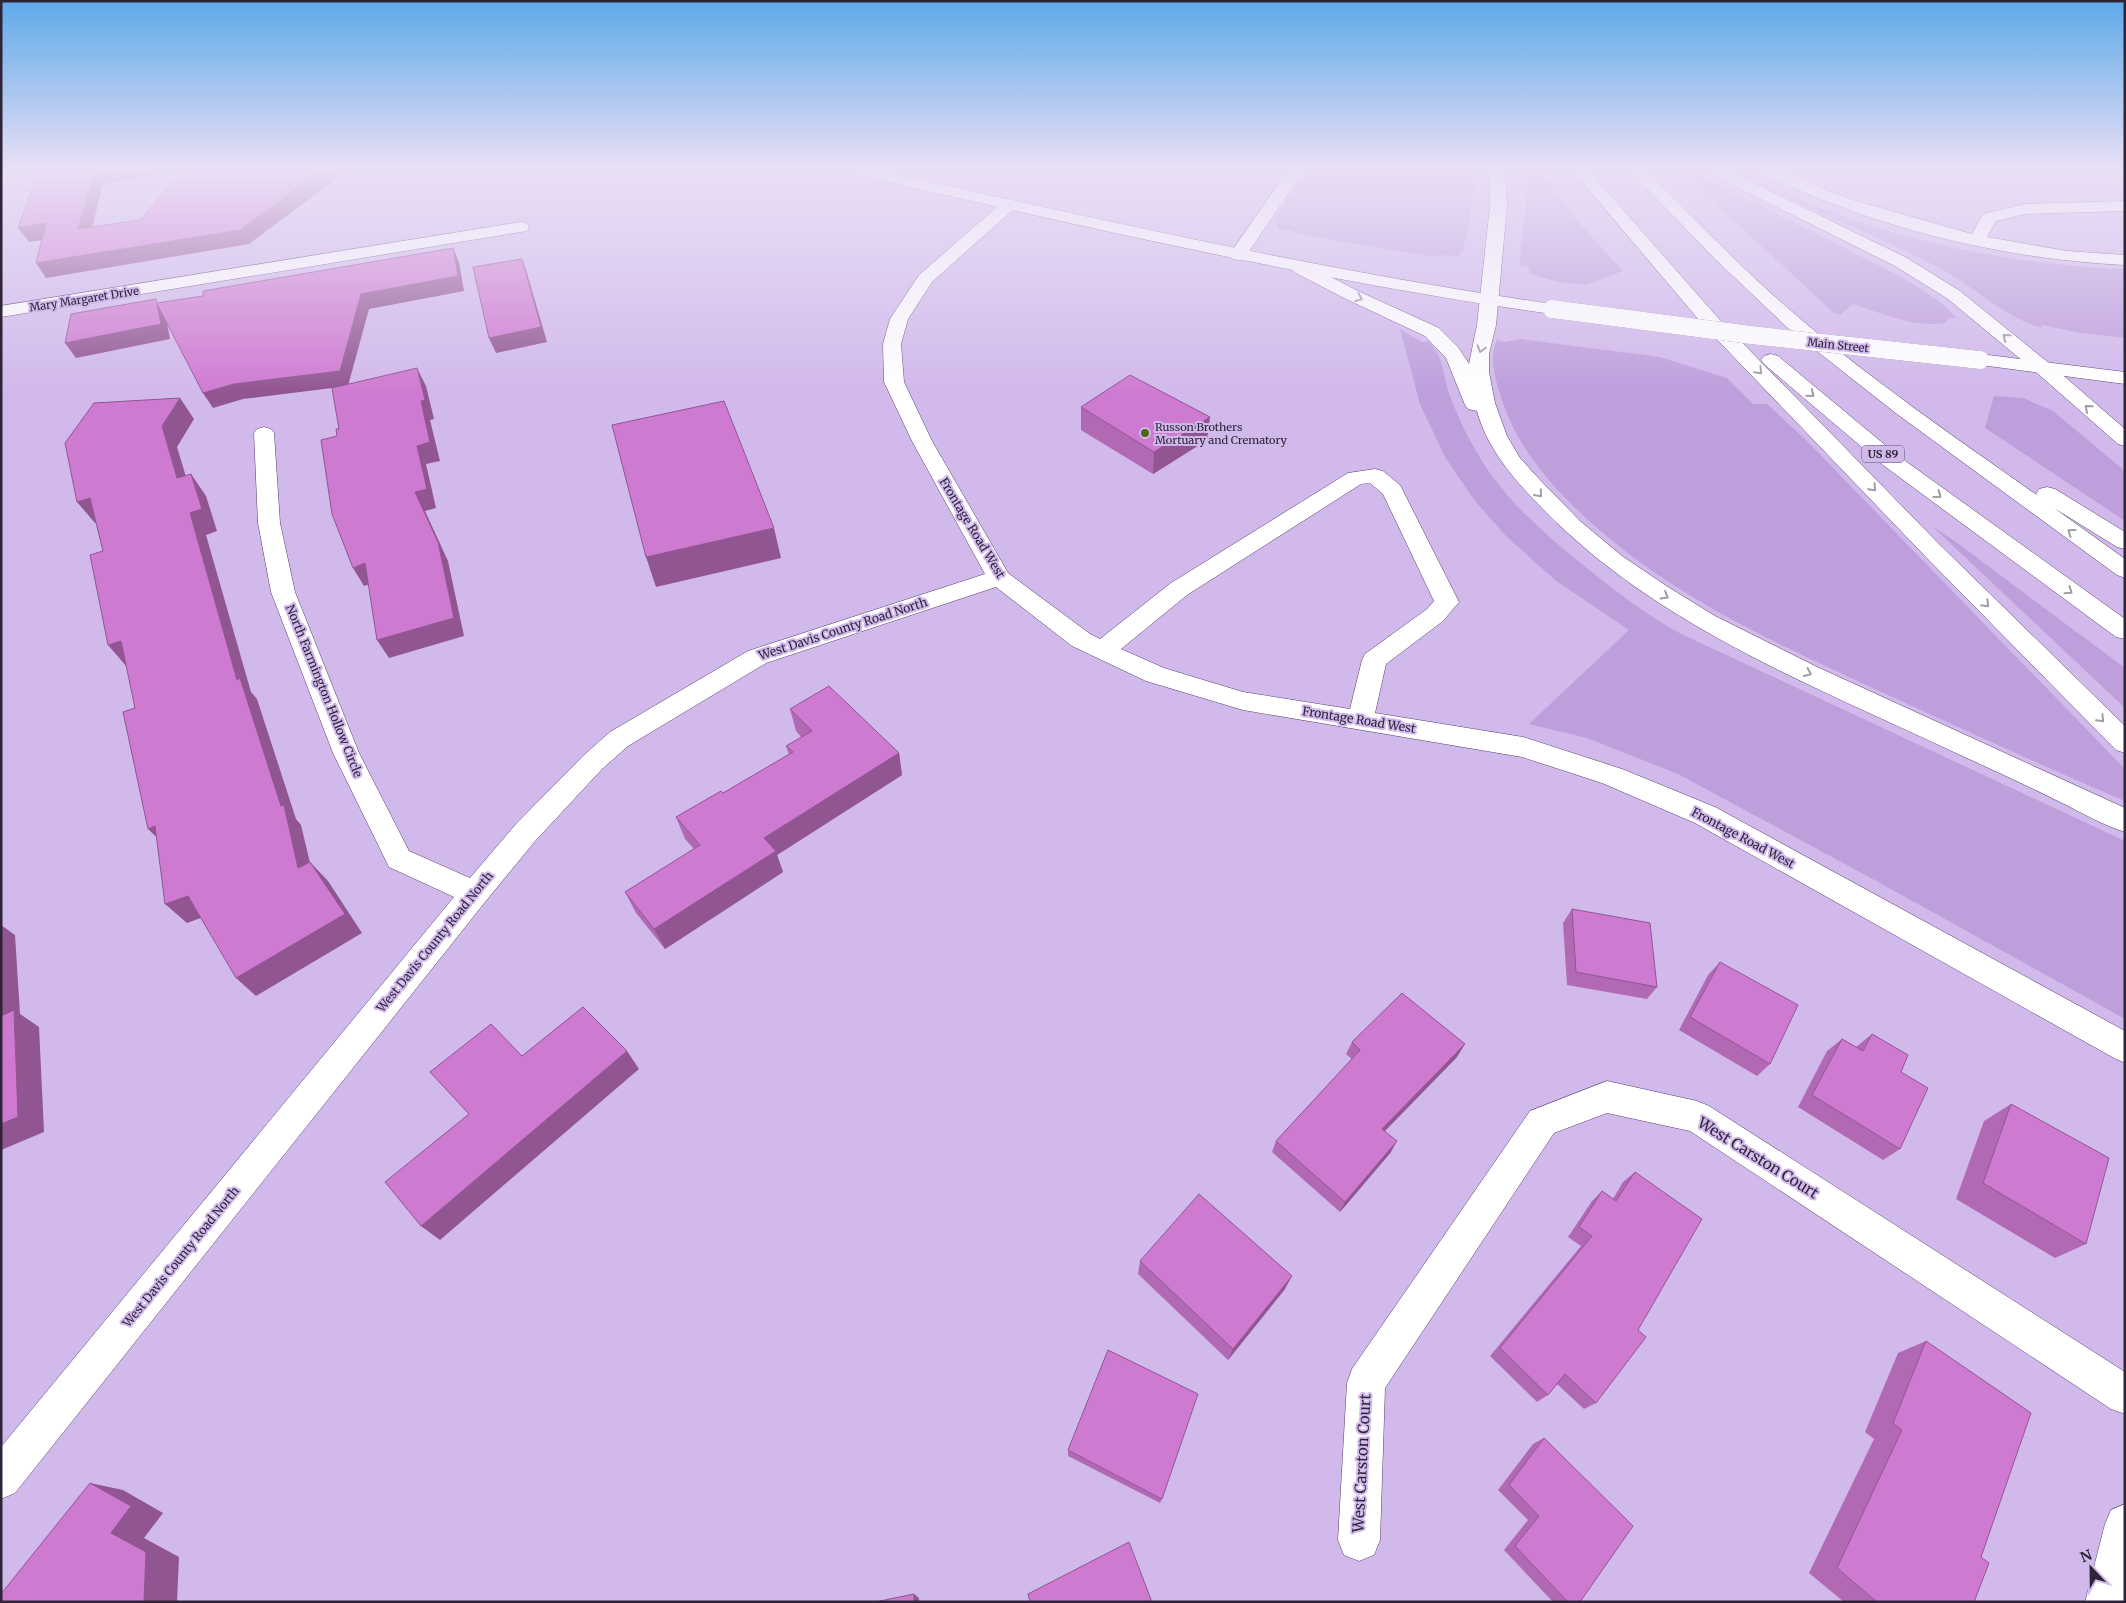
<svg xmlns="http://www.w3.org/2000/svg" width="2126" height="1603" viewBox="0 0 2126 1603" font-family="Merriweather,serif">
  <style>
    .green { fill: #bd9fdc }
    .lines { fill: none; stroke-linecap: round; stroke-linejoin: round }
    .minor-casing { stroke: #55406b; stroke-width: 1 }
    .major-casing { stroke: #55406b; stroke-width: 1 }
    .highway-casing { stroke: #55406b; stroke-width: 1 }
    .minor { fill: #fff; fill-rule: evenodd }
    .major { fill: #fff; fill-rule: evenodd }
    .highway { fill: #fff; fill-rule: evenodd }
    .major-bridge-casing { stroke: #55406b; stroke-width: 18; stroke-linecap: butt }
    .major-bridge { stroke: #fff; stroke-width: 18 }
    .wall { fill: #b269b4 }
    .shaded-wall { fill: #915592 }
    .building { fill: #cf7ad1; stroke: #915592 }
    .oneway { stroke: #a19ca5 }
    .poi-dot { fill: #4e6819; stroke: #d1b9eb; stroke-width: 2 }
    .labels { text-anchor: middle; stroke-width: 4; stroke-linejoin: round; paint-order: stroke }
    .far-street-label { font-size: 11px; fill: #2e2438; stroke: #d1b9eb }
    .far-poi-label { font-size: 11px; fill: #2e2438; stroke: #d1b9eb; text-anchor: start }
    .shield { fill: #d1b9eb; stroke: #5f516e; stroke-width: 1 }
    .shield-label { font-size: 11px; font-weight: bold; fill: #2e2438 }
    .street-label { font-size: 12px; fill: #2e2438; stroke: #d1b9eb }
    .near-street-label { font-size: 15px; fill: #2e2438; stroke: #d1b9eb }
  </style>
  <rect width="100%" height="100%" fill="#d1b9eb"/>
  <!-- green -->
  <g class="green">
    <polygon points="1306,170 1476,170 1476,185 1463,251 1457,257 1449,255 1431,256 1304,235 1289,230 1279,230 1274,221"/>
    <polygon points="1527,170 1540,170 1581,225 1623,271 1586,285 1558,282 1531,274 1527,266 1519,266 1525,213"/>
    <path d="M 1679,170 L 1695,170 L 1739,195 L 1902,277 L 1939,301 L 1957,318 L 1949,318 L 1945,323 C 1914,328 1881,313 1853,304 L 1840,315 L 1834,313 Z"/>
    <path d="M 1733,170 L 1739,170 C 1856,233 1992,264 2125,269 L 2125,338 L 2075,332 L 2042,325 L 2041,328 C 2003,316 1976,288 1943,270 C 1875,233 1800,209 1733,170 Z"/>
    <path d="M 1400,329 L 1422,342 L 1428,341 C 1444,357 1443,376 1450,396 C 1457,415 1466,434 1476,451 C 1501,496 1542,532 1582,564 C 1609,586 1637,608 1667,626 C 1685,637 1704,644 1722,653 L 2125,841 L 2125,1019 L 1871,878 L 1678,774 L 1587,738 L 1529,724 L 1629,630 L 1555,580 L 1506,536 L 1475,501 L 1445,457 L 1420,404 Z"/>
    <path d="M 1521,339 L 1660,357 L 1727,378 L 1753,404 L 1767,404 L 1807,441 L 2125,769 L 2125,801 C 2045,767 1967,731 1888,695 C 1779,644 1677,601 1587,519 C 1551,486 1517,447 1502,400 C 1496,381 1488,358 1497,340 L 1504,342 Z"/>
    <polygon points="1994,396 2023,398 2053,411 2125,471 2125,521 1985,428"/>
    <polygon points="1932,526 1960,545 2125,668 2125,708"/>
  </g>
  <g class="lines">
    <!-- minor casing -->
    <g class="minor-casing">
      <g id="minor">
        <polygon points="1,170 14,170 7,179 1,181"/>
        <polygon points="1288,170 1304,170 1244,259 1238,260 1232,259 1229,255"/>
        <path d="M 1761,170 L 1781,170 L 1821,188 L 1853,200 L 1972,234 L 1983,214 L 2025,204 L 2125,201 L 2125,211 L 2025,214 L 1996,221 L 1987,237 L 2067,251 L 2125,255 L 2125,265 C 2017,260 1901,234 1801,191 C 1789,186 1768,180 1761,170 Z"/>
        <path d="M 1010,199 L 1016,201 L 1018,204 L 1016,207 L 932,282 L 908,319 L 901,344 L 904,382 L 932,441 L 1008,573 L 1090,634 L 1100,639 L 1171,583 L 1348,473 L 1375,469 L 1383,471 L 1400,485 L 1459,602 L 1443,621 L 1386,664 L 1375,713 L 1523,737 L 1622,769 L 1715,807 L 2125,1031 L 2125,1063 L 2114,1058 L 1695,823 L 1602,783 L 1522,757 L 1243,710 L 1146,681 L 1072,646 L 996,587 L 766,663 L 628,746 L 602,769 L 536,840 L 485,902 L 15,1493 L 1,1499 L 1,1447 L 454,897 L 389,867 L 333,753 L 271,592 L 258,523 L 254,433 L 257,429 L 264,427 L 271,429 L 274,433 L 280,523 L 295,592 L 359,753 L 409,851 L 470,878 L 516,824 L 584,755 L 610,732 L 748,651 L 985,574 L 912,441 L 884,382 L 883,344 L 890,319 L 919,275 L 1004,201 ZM 1370,483 L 1383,494 L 1434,601 L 1427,609 L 1365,654 L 1362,660 L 1350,709 L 1243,692 L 1164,668 L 1121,649 L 1187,595 L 1361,484 Z"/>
        <polygon points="521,222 527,223 529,227 527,231 1,317 1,306"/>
        <polygon points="1607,1081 1697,1101 1709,1106 2125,1372 2125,1414 2111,1409 1690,1131 1607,1113 1554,1133 1385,1388 1380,1540 1374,1555 1359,1561 1344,1555 1338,1540 1347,1383 1352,1369 1530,1111"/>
        <polygon points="2125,1504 2125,1602 2085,1602 2105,1524 2111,1510"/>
      </g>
    </g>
    <!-- major casing -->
    <g class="major-casing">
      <g id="major">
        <path d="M 848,170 L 877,170 C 1101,220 1324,271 1552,304 L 1558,305 L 1561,309 L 1558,313 L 1552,314 C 1317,281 1087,227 856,175 L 850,173 Z"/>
        <polygon points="1980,354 2125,372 2125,384 1973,364 1970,360 1973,356"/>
      </g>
    </g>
    <!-- highway casing -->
    <g class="highway-casing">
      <g id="highway">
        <path d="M 1489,170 L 1505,170 L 1507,206 L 1496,325 L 1489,354 L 1489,372 L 1495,403 L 1507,436 L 1520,458 L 1541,481 L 1580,521 L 1622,556 L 1668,587 L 1715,616 L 1815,666 L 2125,808 L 2125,832 C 2102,825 2081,812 2060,802 C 2026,785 1991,769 1956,753 C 1810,684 1653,624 1539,505 C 1513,478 1487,448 1477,411 L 1468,409 L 1465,405 L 1446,358 L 1425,336 L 1346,299 L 1294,272 L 1291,268 L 1294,264 L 1300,263 L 1306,264 L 1358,291 L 1439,328 L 1458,347 L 1469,364 L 1477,325 L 1490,206 Z"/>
        <polygon points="1572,170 1588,170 1719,319 1940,545 2125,726 2125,753 2116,750 1924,555 1705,327"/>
        <path d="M 1629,170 L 1646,170 C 1697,222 1748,275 1804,322 C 1878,385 1959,440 2038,496 L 2036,494 L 2039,489 L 2047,487 L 2055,489 L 2125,532 L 2125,549 L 2117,547 L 2054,508 L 2125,559 L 2125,578 L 2117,575 L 1897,414 L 1790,330 L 1715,259 Z"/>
        <polygon points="1707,170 1727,170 1907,258 1960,291 2050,364 2125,429 2125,446 2118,444 2036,372 1948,299 1895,266 1709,173"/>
        <polygon points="1771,354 1778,356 1897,455 2125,619 2125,639 2116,637 1883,465 1764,364 1761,360 1764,356"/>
      </g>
    </g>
    <!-- minor -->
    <use href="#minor" class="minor"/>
    <!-- major -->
    <use href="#major" class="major"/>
    <!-- highway -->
    <use href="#highway" class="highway"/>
    <!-- major-bridge casing -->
    <g class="major-bridge-casing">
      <polyline id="major-bridge" points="1552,309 1751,335 1980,360"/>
    </g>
    <!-- major-bridge -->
    <use href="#major-bridge" class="major-bridge"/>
  </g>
  <!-- wall -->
  <g class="wall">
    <polygon points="1081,407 1207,440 1153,474 1081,430"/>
    <polygon points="790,709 899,753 902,775 777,855 783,872 665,949 636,913 625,892 694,849 685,839 676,817 723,793 789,755 786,746 801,737 796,731"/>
    <polygon points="1572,909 1657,987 1647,999 1567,985 1563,923"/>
    <polygon points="1720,962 1770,1064 1757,1076 1679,1030 1708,975"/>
    <polygon points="1872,1034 1901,1072 1900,1149 1883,1160 1798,1107 1827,1051 1842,1039 1856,1047"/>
    <polygon points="1352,1042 1457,1057 1385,1131 1391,1152 1340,1212 1272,1152 1276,1141 1352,1059 1346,1054"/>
    <polygon points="2011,1104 2086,1244 2055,1258 1956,1199 1984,1121"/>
    <polygon points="1635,1172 1596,1403 1584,1409 1557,1384 1548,1395 1537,1402 1490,1356 1581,1246 1568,1237 1592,1201 1602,1191 1613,1199 1623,1182"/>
    <polygon points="1140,1261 1285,1289 1228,1360 1138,1274"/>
    <polygon points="1926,1341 1981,1557 1974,1602 1844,1602 1809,1573 1874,1439 1865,1432 1898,1353"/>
    <polygon points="1544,1438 1580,1602 1553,1602 1504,1550 1528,1520 1498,1490 1533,1444"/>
    <polygon points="1068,1450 1162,1499 1160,1503 1068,1456"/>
  </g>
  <!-- shaded-wall -->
  <g class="shaded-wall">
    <polygon points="95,170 184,170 184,171 103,184 88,244 78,229"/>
    <polygon points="322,170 348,170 249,244 46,278 36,263"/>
    <polygon points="46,223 56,238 29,242 18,228"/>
    <polygon points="453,248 459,262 464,291 369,309 348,386 243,399 213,408 203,393 361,294"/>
    <polygon points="522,259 527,273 547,342 496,353 489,338"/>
    <polygon points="157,304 166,318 170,339 76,358 65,343"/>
    <polygon points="417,368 426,386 434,419 430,420 440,461 426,464 436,508 425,511 448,561 464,636 389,658 377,640 417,446 421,401"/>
    <polygon points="180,398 194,419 177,447 193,500 177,478 162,426"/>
    <polygon points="1210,417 1207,440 1153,474 1154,452"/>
    <polygon points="191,474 206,496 217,531 206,535 251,692 257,699 296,819 301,825 316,888 298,868 281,806 237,680 190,513"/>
    <polygon points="90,498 108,519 95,523 77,502"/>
    <polygon points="774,528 781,558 656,587 646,557"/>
    <polygon points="365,563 377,582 364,586 353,568"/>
    <polygon points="121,641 127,667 108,645"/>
    <polygon points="899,753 902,775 777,855 783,872 665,949 654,929 764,838"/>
    <polygon points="155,826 169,849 148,829"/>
    <polygon points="310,862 328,881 362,933 256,996 236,978"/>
    <polygon points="188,896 209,915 187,923 165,904"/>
    <polygon points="1,925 15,935 20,1014 39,1027 44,1132 1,1150"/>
    <polygon points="1465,1044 1457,1057 1376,1140 1382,1129"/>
    <polygon points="627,1051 639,1069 440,1240 421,1226"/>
    <polygon points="1397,1141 1391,1152 1340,1212 1345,1202"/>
    <polygon points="1292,1276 1285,1289 1228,1360 1233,1349"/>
    <polygon points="90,1483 123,1490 163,1513 144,1538 179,1557 177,1602 144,1602 111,1533"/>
    <polygon points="914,1594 919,1598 919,1602 914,1602"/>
  </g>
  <!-- building -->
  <g class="building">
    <polygon points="39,170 97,170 95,170 78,229 140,220 184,170 322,170 240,230 36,263 46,223 18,228"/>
    <polygon points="453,248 458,276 361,294 340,371 234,384 203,393 157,304 161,324 65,343 71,314 156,299 157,303 203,296 203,291"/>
    <polygon points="522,259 541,327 489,338 473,267"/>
    <polygon points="417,368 425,400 421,401 430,442 417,446 427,489 415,492 438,542 454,618 377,640 365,563 353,568 332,514 321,440 337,436 336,429 339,429 332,388"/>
    <polygon points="1130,375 1210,417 1154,452 1081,407"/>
    <polygon points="180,398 162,426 177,478 191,474 202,509 190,513 237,680 240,678 281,806 284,805 298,868 310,862 345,914 236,978 188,896 165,904 155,826 148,829 123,712 135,708 121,641 108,645 90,555 103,551 90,498 77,502 65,443 94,403"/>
    <polygon points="724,401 774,528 646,557 612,425"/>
    <polygon points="829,686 899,753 764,838 776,851 654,929 625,892 700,845 676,817 721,791 723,793 793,752 786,746 812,731 790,709"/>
    <polygon points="1572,909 1650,923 1657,987 1576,972"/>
    <polygon points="1720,962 1798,1005 1770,1064 1690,1017"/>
    <polygon points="1402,993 1465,1044 1382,1129 1397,1141 1345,1202 1276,1141 1360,1050 1352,1042"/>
    <polygon points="583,1007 627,1051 421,1226 385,1182 469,1114 430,1072 491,1024 522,1056"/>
    <polygon points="14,1010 18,1117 1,1124 1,1016"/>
    <polygon points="1872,1034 1908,1055 1901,1072 1928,1088 1900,1149 1812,1095 1842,1039 1863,1051"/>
    <polygon points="2011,1104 2109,1158 2086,1244 1983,1183"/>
    <polygon points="1635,1172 1702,1219 1638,1330 1646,1337 1596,1403 1565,1374 1548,1395 1500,1348 1592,1236 1579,1227 1602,1191 1616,1201"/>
    <polygon points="1199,1194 1292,1276 1233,1349 1140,1261"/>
    <polygon points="1926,1341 2031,1413 1981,1557 1989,1563 1974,1602 1877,1602 1837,1568 1902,1430 1893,1423"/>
    <polygon points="1108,1350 1198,1394 1162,1499 1068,1450"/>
    <polygon points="1544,1438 1633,1526 1580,1602 1568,1602 1515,1546 1539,1516 1509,1485"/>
    <polygon points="90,1483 131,1506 111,1533 146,1552 144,1602 1,1602 1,1594"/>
    <polygon points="1129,1542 1152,1602 1030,1602 1028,1594"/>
    <polygon points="914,1594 914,1602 875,1602"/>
  </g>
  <!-- one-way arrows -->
  <defs><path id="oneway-chevron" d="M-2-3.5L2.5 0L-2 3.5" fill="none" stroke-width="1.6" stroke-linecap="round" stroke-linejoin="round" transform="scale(1.25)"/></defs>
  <g class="oneway">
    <use href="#oneway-chevron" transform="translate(1359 298) rotate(24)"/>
    <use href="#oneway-chevron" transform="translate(2006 337) rotate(-141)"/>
    <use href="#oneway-chevron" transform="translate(1481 349) rotate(106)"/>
    <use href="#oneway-chevron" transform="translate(1759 371) rotate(46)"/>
    <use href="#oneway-chevron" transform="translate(1811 394) rotate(40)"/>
    <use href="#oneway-chevron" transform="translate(2088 408) rotate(-139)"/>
    <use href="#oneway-chevron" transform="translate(1873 488) rotate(46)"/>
    <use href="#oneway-chevron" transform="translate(1539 494) rotate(49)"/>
    <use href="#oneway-chevron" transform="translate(1938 495) rotate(37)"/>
    <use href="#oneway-chevron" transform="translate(2071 532) rotate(-144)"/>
    <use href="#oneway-chevron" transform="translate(2069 591) rotate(35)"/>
    <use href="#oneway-chevron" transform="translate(1665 596) rotate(31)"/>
    <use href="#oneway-chevron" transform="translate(1986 604) rotate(45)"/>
    <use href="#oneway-chevron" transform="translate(1808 673) rotate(25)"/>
    <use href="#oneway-chevron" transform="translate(2101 719) rotate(45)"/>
  </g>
  <!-- sky -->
  <linearGradient id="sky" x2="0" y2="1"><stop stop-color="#5da9e9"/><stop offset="0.43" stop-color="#eae0f6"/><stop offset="1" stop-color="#eae0f6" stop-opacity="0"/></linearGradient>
  <rect width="2126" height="394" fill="url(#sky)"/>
  <!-- markers -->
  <circle class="poi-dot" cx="1145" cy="433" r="5"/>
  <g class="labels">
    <!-- far-street labels -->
    <g class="far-street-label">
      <text transform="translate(84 299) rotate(-9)" y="4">Mary Margaret Drive</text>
      <text transform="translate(1838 345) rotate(6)" y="4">Main Street</text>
    </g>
    <!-- far-poi labels -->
    <g class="far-poi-label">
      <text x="1155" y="431">Russon Brothers<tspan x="1155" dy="13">Mortuary and Crematory</tspan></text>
    </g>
    <!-- shield labels -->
    <rect class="shield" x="1862" y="445.5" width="42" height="17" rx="4"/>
    <g class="shield-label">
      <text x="1883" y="458">US 89</text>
    </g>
    <!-- street labels -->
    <g class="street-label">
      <text transform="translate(972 528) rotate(59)" y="4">Frontage Road West</text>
      <text transform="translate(843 629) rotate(-18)" y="4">West Davis County Road North</text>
      <text transform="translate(324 691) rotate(68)" y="4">North Farmington Hollow Circle</text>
      <text transform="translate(1359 720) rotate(9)" y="4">Frontage Road West</text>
      <text transform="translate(1743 838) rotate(28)" y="4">Frontage Road West</text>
      <text transform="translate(435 942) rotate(-51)" y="4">West Davis County Road North</text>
      <text transform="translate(181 1257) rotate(-51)" y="4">West Davis County Road North</text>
    </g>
    <!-- near-street labels -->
    <g class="near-street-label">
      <text transform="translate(1758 1158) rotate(32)" y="5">West Carston Court</text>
      <text transform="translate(1362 1463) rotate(-87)" y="5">West Carston Court</text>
    </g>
  </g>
  <!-- border -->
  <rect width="2126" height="1603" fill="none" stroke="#2e2438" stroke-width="5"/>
  <!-- north arrow -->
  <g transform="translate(2091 1568) rotate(338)" stroke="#d1b9eb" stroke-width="4" paint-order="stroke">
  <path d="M0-4L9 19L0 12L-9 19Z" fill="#2e2438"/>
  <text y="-8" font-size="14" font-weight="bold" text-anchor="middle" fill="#2e2438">N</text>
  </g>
</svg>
